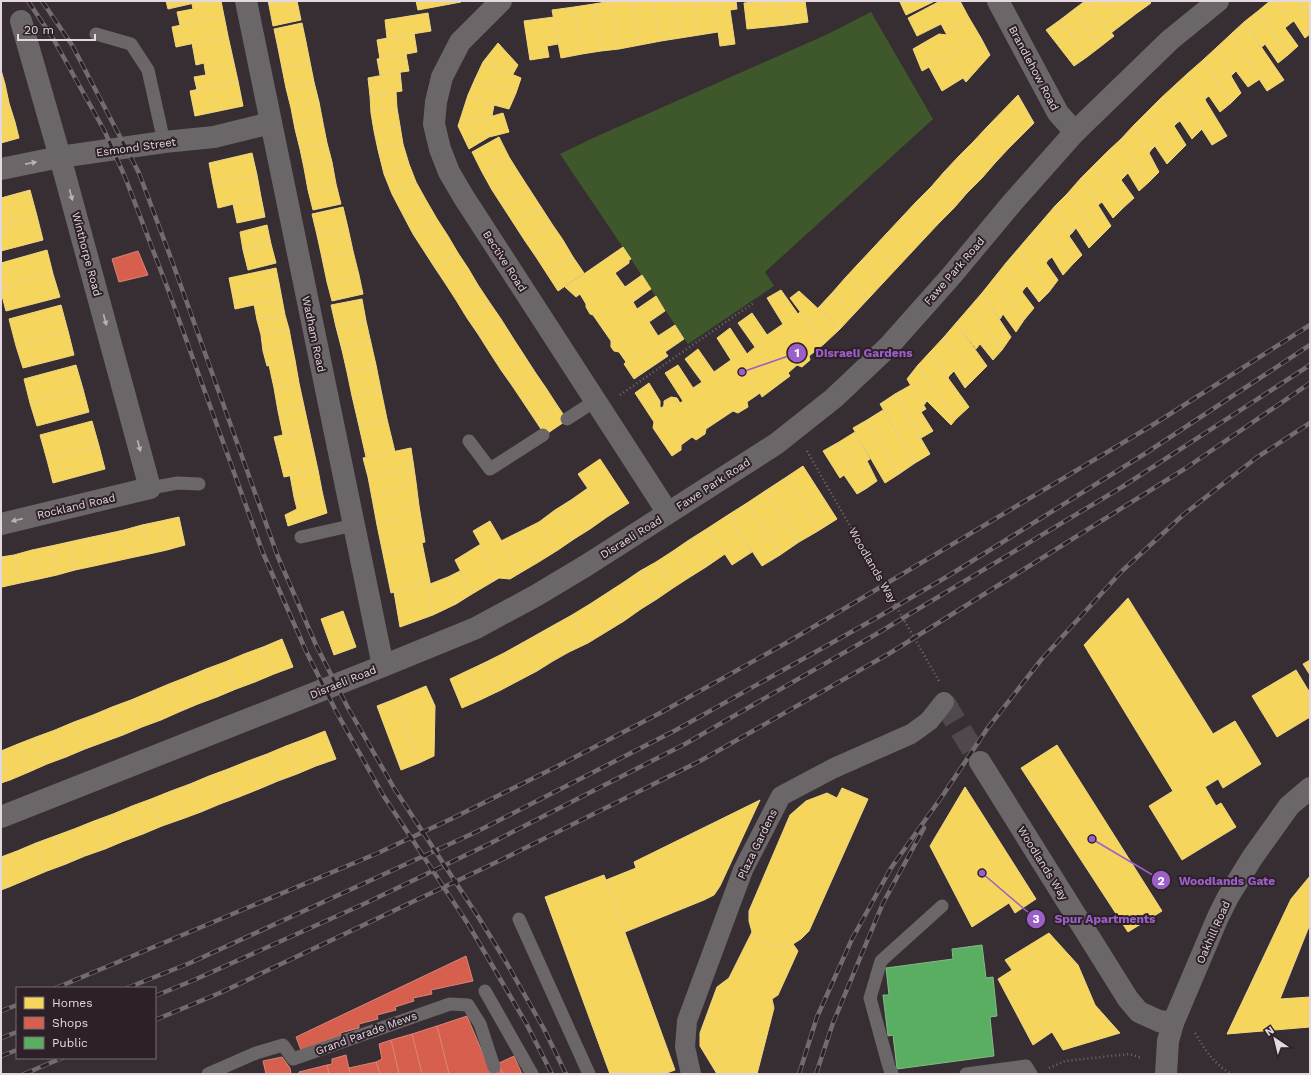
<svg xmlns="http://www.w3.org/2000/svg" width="1311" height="1075" viewBox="0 0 1311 1075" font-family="'Work Sans',sans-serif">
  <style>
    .green { fill: #3f582b }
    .homes { fill: #f6d55c; stroke: #f0d683 }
    .shops { fill: #d6604d; stroke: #da8478 }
    .public { fill: #5aae61; stroke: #83bb86 }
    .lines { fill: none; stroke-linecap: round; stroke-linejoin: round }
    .minor-tunnel { stroke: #50484c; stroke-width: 22; stroke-dasharray: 22 11; stroke-linecap: butt }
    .path { stroke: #706a6e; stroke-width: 2.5; stroke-dasharray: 1 3; stroke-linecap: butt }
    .service { stroke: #6b6769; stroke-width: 13 }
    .pedestrian { stroke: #6b6769; stroke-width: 20 }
    .minor { stroke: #6b6769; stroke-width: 22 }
    .rail-casing { stroke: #726c6e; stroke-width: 4.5 }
    .rail { stroke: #2e2029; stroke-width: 3; stroke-dasharray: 9; stroke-linecap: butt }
    .oneway { fill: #b9b1b5 }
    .labels { text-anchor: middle; stroke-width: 4; stroke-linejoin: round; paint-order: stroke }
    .street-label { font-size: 11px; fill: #e3d9de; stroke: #2e2029 }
    .leader { fill: none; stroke: #9a60c8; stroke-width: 1.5 }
    .callout-dot { fill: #9a60c8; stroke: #2e2029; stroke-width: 1.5 }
    .mark-label { font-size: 12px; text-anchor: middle; font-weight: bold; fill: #fff }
    .callout-label { font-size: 12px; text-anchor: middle; font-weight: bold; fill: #9a60c8; stroke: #2e2029; stroke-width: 4; stroke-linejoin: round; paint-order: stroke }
  </style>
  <rect width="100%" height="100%" fill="#362e32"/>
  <!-- green -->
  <polygon class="green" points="871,12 933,119 765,272 774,286 688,344 560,154 593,138 828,34"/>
  <!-- homes -->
  <g class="homes">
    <polygon points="166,1 203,1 168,9"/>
    <polygon points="203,1 221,1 224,16 180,25 177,12 193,9 192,4"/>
    <polygon points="268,1 289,1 269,5"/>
    <polygon points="289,1 297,1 301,20 273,26 269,5"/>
    <polygon points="416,1 461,1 461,2 418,10"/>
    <polygon points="612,1 619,49 601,51 594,4"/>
    <polygon points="612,1 633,1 640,45 619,49"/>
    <polygon points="633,1 654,1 661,41 640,45"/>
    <polygon points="654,1 674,1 680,38 661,41"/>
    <polygon points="674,1 694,1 699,35 680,38"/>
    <polygon points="694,1 714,1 718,32 699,35"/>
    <polygon points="714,1 736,1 737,9 730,10 735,44 720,46"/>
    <polygon points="764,1 783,1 786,25 767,27"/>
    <polygon points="764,1 767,27 747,29 744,3"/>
    <polygon points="783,1 805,1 808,22 786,25"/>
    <polygon points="902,1 935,1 906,15 900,2"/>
    <polygon points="940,1 960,1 968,16 947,35 941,24 917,36 908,18"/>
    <polygon points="1085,1 1087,1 1114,36 1100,47 1073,10"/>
    <polygon points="1087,1 1107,1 1124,23 1111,33"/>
    <polygon points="1107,1 1128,1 1137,13 1124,23"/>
    <polygon points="1128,1 1149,1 1151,3 1137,13"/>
    <polygon points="1270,1 1275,1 1291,23 1285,28 1298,46 1288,55 1258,11"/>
    <polygon points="1275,1 1298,1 1310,19 1310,34 1305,38 1294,21 1291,23"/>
    <polygon points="1298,1 1310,1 1310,19"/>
    <polygon points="594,4 601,51 582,54 574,7"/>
    <polygon points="574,7 582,54 561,58 552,10"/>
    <polygon points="1073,10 1100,47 1087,57 1060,20"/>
    <polygon points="1258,11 1288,55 1278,63 1265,44 1262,47 1244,22"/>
    <polygon points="428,13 431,31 387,38 385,20"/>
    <polygon points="224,16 228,36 176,47 172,27"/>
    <polygon points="968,16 981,38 922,71 913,49 939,34 947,35"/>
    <polygon points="554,17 558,44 547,46 549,57 530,60 524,21"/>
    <polygon points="1060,20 1087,57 1074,66 1046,30"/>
    <polygon points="1244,22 1284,80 1267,91 1230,35"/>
    <polygon points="302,23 306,42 278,48 274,29"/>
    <polygon points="414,33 417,52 380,59 377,40"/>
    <polygon points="1230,35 1260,79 1248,87 1236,71 1234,73 1216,48"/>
    <polygon points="228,36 234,63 205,70 204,63 196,65 192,43"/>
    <polygon points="981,38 990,55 966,82 963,78 942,91 929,67"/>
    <polygon points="306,42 310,62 282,68 278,48"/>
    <polygon points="498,43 518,65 513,74 483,62"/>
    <polygon points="1216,48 1234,73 1231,76 1241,93 1231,103 1203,60"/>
    <polygon points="406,54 409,71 380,75 377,59"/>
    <polygon points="1203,60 1231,103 1220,112 1209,96 1206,98 1187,74"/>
    <polygon points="310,62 314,82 286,88 282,68"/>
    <polygon points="483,62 521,78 516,93 475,79"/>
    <polygon points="234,63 238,81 197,90 194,77 206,75 205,70"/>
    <polygon points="1,70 5,84 1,85"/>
    <polygon points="400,72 402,91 370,96 368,78"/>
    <polygon points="1187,74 1206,98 1205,100 1227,136 1212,145 1174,86"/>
    <polygon points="475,79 516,93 509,109 494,105 468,95"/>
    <polygon points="238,81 243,106 195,116 190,91"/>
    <polygon points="314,82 319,102 291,108 286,88"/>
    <polygon points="5,84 9,103 1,105 1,85"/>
    <polygon points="1174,86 1202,129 1192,139 1180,121 1177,123 1161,98"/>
    <polygon points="396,92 397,108 371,113 370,96"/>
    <polygon points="468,95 494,105 492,116 458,126"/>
    <polygon points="1018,95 1034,123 1009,148 987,127"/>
    <polygon points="1161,98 1177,123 1174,126 1186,145 1176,155 1147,112"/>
    <polygon points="319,102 323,123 295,129 291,108"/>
    <polygon points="9,103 15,122 1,126 1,105"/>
    <polygon points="397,108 400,126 374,131 371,113"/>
    <polygon points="1147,112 1176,155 1167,164 1155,146 1151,150 1134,125"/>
    <polygon points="503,113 509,132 489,137 469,149 458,126"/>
    <polygon points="15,122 19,138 1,143 1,126"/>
    <polygon points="323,123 327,143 300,149 295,129"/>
    <polygon points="1134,125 1151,150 1149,153 1159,172 1149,182 1121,139"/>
    <polygon points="400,126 403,144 378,150 374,131"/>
    <polygon points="987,127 1009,148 995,163 973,142"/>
    <polygon points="499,137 509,157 482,172 472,152"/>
    <polygon points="1121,139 1149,182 1139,191 1128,173 1124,177 1107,152"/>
    <polygon points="973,142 995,163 982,178 959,156"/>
    <polygon points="327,143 332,162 304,168 300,149"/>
    <polygon points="403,144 409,164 384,174 378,150"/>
    <polygon points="1107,152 1124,177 1121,180 1134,198 1123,208 1094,165"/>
    <polygon points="252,153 257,175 213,184 209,163"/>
    <polygon points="959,156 982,178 967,193 944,172"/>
    <polygon points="509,157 519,173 492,190 482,172"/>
    <polygon points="332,162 336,184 308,190 304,168"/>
    <polygon points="409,164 416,182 392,194 384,174"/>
    <polygon points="1094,165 1123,208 1113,218 1102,202 1098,205 1081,178"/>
    <polygon points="944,172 967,193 954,208 931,187"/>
    <polygon points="519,173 530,190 503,207 492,190"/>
    <polygon points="257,175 261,197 218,208 213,184"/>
    <polygon points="1081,178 1111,226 1099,238 1067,194"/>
    <polygon points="416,182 426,200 403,215 392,194"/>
    <polygon points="336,184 341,204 313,210 308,190"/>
    <polygon points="931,187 954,208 939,223 916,202"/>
    <polygon points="30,190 37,216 1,226 1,198"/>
    <polygon points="530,190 541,207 514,224 503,207"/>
    <polygon points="1067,194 1099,238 1089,248 1076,228 1072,233 1055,206"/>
    <polygon points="261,197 265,217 237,223 233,204"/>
    <polygon points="426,200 437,219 413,234 403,215"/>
    <polygon points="916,202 939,223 924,239 902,217"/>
    <polygon points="1055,206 1072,233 1069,236 1082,255 1073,264 1043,220"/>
    <polygon points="343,207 348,228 317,235 312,214"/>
    <polygon points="541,207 552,224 525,241 514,224"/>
    <polygon points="37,216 43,240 1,251 1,226"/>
    <polygon points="902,217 924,239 910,254 887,233"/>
    <polygon points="437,219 448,236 424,251 413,234"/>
    <polygon points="1043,220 1073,264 1063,275 1052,257 1048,260 1030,235"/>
    <polygon points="552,224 563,240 536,257 525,241"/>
    <polygon points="267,225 271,244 243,250 240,232"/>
    <polygon points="348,228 353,251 322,258 317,235"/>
    <polygon points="887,233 910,254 897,268 874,247"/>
    <polygon points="1030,235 1048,260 1046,263 1058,280 1049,292 1018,249"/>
    <polygon points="448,236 458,253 435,268 424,251"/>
    <polygon points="563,240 573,257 547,274 536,257"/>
    <polygon points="271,244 276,263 248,270 243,250"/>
    <polygon points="623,247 631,259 629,260 629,263 615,273 625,287 642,275 651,289 633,302 637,309 656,296 665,311 649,322 658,336 675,325 684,339 665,352 668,356 634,379 624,364 626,362 619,352 614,351 611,347 611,341 593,315 590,314 586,307 586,304 580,294 576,297 565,287"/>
    <polygon points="874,247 897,268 882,284 859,263"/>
    <polygon points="1018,249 1049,292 1039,302 1027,286 1024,289 1006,263"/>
    <polygon points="47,250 53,274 1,288 1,263"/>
    <polygon points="353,251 359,275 327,282 322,258"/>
    <polygon points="458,253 468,268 445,283 435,268"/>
    <polygon points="573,257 584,273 558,291 547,274"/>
    <polygon points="859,263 882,284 869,298 846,277"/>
    <polygon points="1006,263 1024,289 1022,292 1034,308 1024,320 994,278"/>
    <polygon points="276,268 279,283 232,293 229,278"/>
    <polygon points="468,268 478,285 456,300 445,283"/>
    <polygon points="53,274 60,297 6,311 1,292 1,288"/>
    <polygon points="359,275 363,294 332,301 327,282"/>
    <polygon points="846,277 869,298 854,314 832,293"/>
    <polygon points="994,278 1024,320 1016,332 1003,314 1000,319 982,293"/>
    <polygon points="279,283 282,299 235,309 232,293"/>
    <polygon points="478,285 490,303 467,318 456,300"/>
    <polygon points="781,290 798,314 800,312 824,344 809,356 810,360 802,367 797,365 788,373 790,376 762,397 760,393 747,402 748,407 738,413 733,411 706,429 705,434 696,440 692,437 681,445 681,450 672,456 653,428 654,422 635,393 649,383 660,401 660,407 662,408 664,405 664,401 671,397 677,398 680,403 683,401 665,373 678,365 693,388 702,382 685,359 698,349 714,372 731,360 717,338 730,328 747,354 755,347 738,323 752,313 767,335 783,324 767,298"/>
    <polygon points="799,291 840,329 824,344 790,298"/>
    <polygon points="832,293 854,314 840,329 818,308"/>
    <polygon points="982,293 1011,337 1002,350 969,308"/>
    <polygon points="282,299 285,315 257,320 254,304"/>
    <polygon points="362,299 366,321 336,327 331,305"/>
    <polygon points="490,303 501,319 478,334 467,318"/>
    <polygon points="61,305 68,331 16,346 9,319"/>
    <polygon points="969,308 1002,350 993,360 980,344 976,349 956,323"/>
    <polygon points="285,315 289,329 261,335 257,320"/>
    <polygon points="501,319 513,338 490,353 478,334"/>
    <polygon points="366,321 371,343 342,350 336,327"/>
    <polygon points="956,323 987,366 975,378 944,337"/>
    <polygon points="289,329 292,345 263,351 261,335"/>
    <polygon points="68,331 74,355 23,368 16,346"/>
    <polygon points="944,337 975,378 965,388 954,371 949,376 931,351"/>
    <polygon points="513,338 524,355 501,370 490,353"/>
    <polygon points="371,343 376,365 347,372 342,350"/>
    <polygon points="292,345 295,360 267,366 263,351"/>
    <polygon points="931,351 949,376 948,378 969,407 956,419 918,365"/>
    <polygon points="524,355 535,372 513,387 501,370"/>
    <polygon points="295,360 299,383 274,388 269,365"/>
    <polygon points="76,365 83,389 30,403 24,379"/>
    <polygon points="376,365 381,390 352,396 347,372"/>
    <polygon points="918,365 956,419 951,425 927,401 923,406 907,379"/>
    <polygon points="535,372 546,388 523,402 513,387"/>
    <polygon points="299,383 304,406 278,411 274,388"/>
    <polygon points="911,385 926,409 921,412 933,431 921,438 895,394"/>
    <polygon points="546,388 557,405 535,420 523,402"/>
    <polygon points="83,389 89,412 37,426 30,403"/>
    <polygon points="381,390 387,419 359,426 352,396"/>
    <polygon points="895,394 930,454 915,463 880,404"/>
    <polygon points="557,405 567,420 545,435 535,420"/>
    <polygon points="304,406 309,429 283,435 278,411"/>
    <polygon points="883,410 915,463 899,474 867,420"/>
    <polygon points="387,419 395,452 366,457 359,426"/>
    <polygon points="867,420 899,474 885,483 853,428"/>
    <polygon points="92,421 99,446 47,460 40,435"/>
    <polygon points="309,429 318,470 284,477 274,437"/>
    <polygon points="855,432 870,459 867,461 877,481 867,488 839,442"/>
    <polygon points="839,442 867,488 857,494 844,475 840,478 823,451"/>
    <polygon points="99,446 105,469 53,483 47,460"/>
    <polygon points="411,448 414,468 368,477 363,458"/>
    <polygon points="600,459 629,503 607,517 578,474"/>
    <polygon points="803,466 837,519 818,531 785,478"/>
    <polygon points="414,468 416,482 372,498 368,477"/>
    <polygon points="318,470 322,491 294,497 290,475"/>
    <polygon points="785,478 818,531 799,542 765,491"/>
    <polygon points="416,482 419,506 377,525 372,498"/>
    <polygon points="588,488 607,517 590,529 571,500"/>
    <polygon points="322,491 327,513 288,526 285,515 297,509 294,497"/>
    <polygon points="765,491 799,542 780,555 747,503"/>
    <polygon points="571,500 590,529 574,539 555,510"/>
    <polygon points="747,503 780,555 762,566 728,515"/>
    <polygon points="419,506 425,542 383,554 377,525"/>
    <polygon points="555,510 574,539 558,550 539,522"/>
    <polygon points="728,515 752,552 732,565 708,528"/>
    <polygon points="179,517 185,545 167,550 161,521"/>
    <polygon points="161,521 167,550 149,554 142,525"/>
    <polygon points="490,521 520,573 510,579 499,578 473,531"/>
    <polygon points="539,522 558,550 537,563 519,532"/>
    <polygon points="142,525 149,554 130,558 124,530"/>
    <polygon points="708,528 725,554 706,567 689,540"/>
    <polygon points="124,530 130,558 112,562 106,534"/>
    <polygon points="519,532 537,563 520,573 501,541"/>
    <polygon points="106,534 112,562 94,566 87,538"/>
    <polygon points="87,538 94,566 75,570 69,542"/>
    <polygon points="689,540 706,567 690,577 673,551"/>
    <polygon points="69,542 75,570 57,575 51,546"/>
    <polygon points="422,543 430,582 391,593 383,554"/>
    <polygon points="481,544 499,578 472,594 455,560"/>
    <polygon points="51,546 57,575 39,579 32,550"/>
    <polygon points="32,550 39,579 20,583 14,555"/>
    <polygon points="673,551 690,577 673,588 656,562"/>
    <polygon points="14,555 20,583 2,587 1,557"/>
    <polygon points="656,562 673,588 657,599 640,571"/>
    <polygon points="460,571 472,594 456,604 448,577"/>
    <polygon points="640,571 657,599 641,609 624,582"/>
    <polygon points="448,577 456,604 433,615 430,584"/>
    <polygon points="430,582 433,615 400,627 394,592"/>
    <polygon points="624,582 641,609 624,621 607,593"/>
    <polygon points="607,593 624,621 606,632 590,604"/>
    <polygon points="1128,598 1213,734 1235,721 1261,764 1223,788 1218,779 1205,787 1216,806 1221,803 1236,827 1182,860 1149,806 1173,791 1084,645"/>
    <polygon points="590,604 606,632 588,643 572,615"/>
    <polygon points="343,611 356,647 334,655 321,619"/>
    <polygon points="572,615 588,643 569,652 554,625"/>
    <polygon points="554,625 569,652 553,661 538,634"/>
    <polygon points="538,634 553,661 537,671 522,643"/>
    <polygon points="282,639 293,667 274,674 263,647"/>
    <polygon points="522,643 537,671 518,681 504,653"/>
    <polygon points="263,647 274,674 255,682 244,654"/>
    <polygon points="504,653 518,681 501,690 486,662"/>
    <polygon points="244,654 255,682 236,689 225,662"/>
    <polygon points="1310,660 1310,675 1303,664"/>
    <polygon points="225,662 236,689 217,697 206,669"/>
    <polygon points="486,662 501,690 480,700 467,671"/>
    <polygon points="206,669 217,697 198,704 187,677"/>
    <polygon points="1296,670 1310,693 1310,717 1277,737 1252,696"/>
    <polygon points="467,671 480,700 462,708 450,679"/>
    <polygon points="187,677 198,704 179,712 169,684"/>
    <polygon points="169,684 179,712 161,720 150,692"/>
    <polygon points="426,686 435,706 434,756 419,763 395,699"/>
    <polygon points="150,692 161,720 142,727 131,700"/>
    <polygon points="395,699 419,763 401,770 377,706"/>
    <polygon points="131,700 142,727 123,735 112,707"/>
    <polygon points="112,707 123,735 104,742 93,715"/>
    <polygon points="93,715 104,742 85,749 74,722"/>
    <polygon points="74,722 85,749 66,757 55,730"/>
    <polygon points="55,730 66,757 47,764 36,737"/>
    <polygon points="325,731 336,759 316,766 305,739"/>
    <polygon points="36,737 47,764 29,772 18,744"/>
    <polygon points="305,739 316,766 297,774 286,746"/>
    <polygon points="18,744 29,772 10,780 1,758 1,751"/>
    <polygon points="1057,745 1162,911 1128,932 1021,768"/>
    <polygon points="286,746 297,774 278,781 267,754"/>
    <polygon points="267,754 278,781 259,789 248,761"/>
    <polygon points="1,758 10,780 1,783"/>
    <polygon points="248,761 259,789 239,797 228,769"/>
    <polygon points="228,769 239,797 220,804 209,776"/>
    <polygon points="209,776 220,804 201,812 190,784"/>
    <polygon points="190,784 201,812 182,819 171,791"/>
    <polygon points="965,787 1036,899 1015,913 1009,903 972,927 930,846"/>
    <polygon points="842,788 868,799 809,931 801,939 793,944 780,946 770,946 759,940 752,932 749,921 749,911 790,815 806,801 827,793 837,798"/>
    <polygon points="171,791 182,819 162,826 151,799"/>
    <polygon points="151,799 162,826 143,834 132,806"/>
    <polygon points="760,800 720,886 714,895 704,900 625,932 606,880 636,868 634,862"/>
    <polygon points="132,806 143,834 124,841 113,814"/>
    <polygon points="113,814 124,841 105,849 94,821"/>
    <polygon points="94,821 105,849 85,856 74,829"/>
    <polygon points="74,829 85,856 66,864 55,836"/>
    <polygon points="55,836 66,864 47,871 36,843"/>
    <polygon points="36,843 47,871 28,879 17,851"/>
    <polygon points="17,851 28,879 9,887 1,867 1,857"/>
    <polygon points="1,867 9,887 1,890"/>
    <polygon points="604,875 675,1070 664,1074 610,1074 545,897"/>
    <polygon points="1310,876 1310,924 1280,999 1310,997 1310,1027 1227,1034 1291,899"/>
    <polygon points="752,932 759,940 770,946 780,946 793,944 798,951 778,995 772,999 774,1008 757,1074 717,1074 700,1046 700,1033 717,987 729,978"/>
    <polygon points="1049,933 1078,965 1095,1005 1120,1033 1063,1050 1052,1032 1033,1045 998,979 1012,970 1005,960"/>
  </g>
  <!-- shops -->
  <g class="shops">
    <polygon points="138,251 148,275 119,282 112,259"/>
    <polygon points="466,956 473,981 431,990 432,994 413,998 414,1001 395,1007 396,1010 377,1015 378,1019 359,1024 359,1028 340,1033 341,1035 301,1050 296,1037"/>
    <polygon points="467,1016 489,1068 500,1066 503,1074 449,1074 437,1026"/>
    <polygon points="437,1026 449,1074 422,1074 412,1034"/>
    <polygon points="412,1034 422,1074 399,1074 391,1040"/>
    <polygon points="391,1040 399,1074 380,1074 376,1062 382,1059 379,1044"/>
    <polygon points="346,1055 350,1074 329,1074 327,1065 332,1064 332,1059"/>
    <polygon points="514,1056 522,1074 503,1074 499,1063"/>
    <polygon points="282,1057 290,1068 291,1074 266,1074 263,1061"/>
    <polygon points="376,1062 380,1074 350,1074 349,1068"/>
    <polygon points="327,1065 329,1074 299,1074 299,1072"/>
  </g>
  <!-- public -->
  <polygon class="public" points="982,945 986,978 993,977 997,1016 990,1017 994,1056 897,1069 893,1035 888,1036 883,995 889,995 886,968 953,959 952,949"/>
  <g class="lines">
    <!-- minor-tunnel -->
    <polyline class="minor-tunnel" points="944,702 980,762"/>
    <!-- path -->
    <g class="path">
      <polyline points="620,395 755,302"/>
      <polyline points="807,451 939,681"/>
      <path d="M 1195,1033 C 1206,1051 1213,1063 1231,1074"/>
      <polyline points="1049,1068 1065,1061 1129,1054 1142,1058"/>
    </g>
    <!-- service -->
    <g class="service">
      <polyline points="96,34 131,44 148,70 164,142"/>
      <polyline points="567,419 595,401"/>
      <polyline points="469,441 490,469 543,435"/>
      <polyline points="150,488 178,483 199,484"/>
      <polyline points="301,537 354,525"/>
      <polyline points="519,919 589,1074"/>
      <polyline points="485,991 532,1074"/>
      <polyline points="208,1074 256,1053 283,1045 293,1059 450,1004 468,1005 480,1024 494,1067"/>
      <polyline points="892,1074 889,1067 870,998 881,961 942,906"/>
      <polyline points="966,1074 1026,1066 1031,1074"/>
    </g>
    <!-- pedestrian -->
    <polyline class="pedestrian" points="691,1074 685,1047 687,1021 743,870 781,796 834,768 911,734 929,721 944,702"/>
    <!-- minor -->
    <g class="minor">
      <polyline points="246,1 383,666"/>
      <polyline points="501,1 460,42 442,77 436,102 434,124 440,149 449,172 463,196 668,513"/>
      <polyline points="998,1 1058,113 1075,132"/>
      <polyline points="1,169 60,157 164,142 214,137 271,123"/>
      <polyline points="1,524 150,488 60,157 21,21"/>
      <polyline points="980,762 1128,999 1139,1012 1159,1021 1173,1023"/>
      <polyline points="1,817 383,666 476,628 537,595 587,565 776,444 834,398 889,346 952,275 1012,203 1075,132 1170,40 1218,1"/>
      <polyline points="1166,1074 1168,1041 1173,1023 1218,917 1228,897 1252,858 1289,806 1310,788"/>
    </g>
    <!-- rail casing -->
    <g class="rail-casing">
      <g id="rail">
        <polyline points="28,1 54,40 104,130 125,177 169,292 263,553 306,651 337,713 383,795 468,924 526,1023 552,1074"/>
        <polyline points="42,1 72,45 139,173 172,261 278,557 316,645 347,706 394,788 479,918 506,962 544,1029 566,1074"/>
        <polyline points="56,988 378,853 451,819 556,767 662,712 786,643 852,604 1151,426 1310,325"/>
        <polyline points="127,988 190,963 476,832 676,730 878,617 948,576 1146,453 1310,345"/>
        <polyline points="155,996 194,980 366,903 491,843 685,744 873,636 1122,487 1310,365"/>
        <polyline points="1,1011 17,1005"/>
        <polyline points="155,1020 222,992 501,860 700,761 890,653 1186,468 1310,383"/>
        <polyline points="1,1038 17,1032"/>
        <polyline points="1,1056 17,1050"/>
        <polyline points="24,1074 62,1058"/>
        <polyline points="799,1074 817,1017 852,939 891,868 943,795 987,729 1041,660 1122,571 1183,515 1256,458 1310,423"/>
        <polyline points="816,1074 833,1023 883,903 924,828"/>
      </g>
    </g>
    <!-- rail -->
    <use href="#rail" class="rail"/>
  </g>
  <!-- one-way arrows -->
  <defs><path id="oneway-solid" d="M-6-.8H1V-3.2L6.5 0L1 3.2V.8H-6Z"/></defs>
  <g class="oneway">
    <use href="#oneway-solid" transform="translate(31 163) rotate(-11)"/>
    <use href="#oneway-solid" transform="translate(71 195) rotate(75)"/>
    <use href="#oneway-solid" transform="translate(105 320) rotate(75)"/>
    <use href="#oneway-solid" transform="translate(139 446) rotate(75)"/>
    <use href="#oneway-solid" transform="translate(17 520) rotate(167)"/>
  </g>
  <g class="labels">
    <!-- street labels -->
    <g class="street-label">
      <text transform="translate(1034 68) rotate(62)" y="4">Brandlehow Road</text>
      <text transform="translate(136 147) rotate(-8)" y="4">Esmond Street</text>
      <text transform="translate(87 254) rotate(75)" y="4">Winthorpe Road</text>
      <text transform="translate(505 261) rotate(57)" y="4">Bective Road</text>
      <text transform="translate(954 271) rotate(-49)" y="4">Fawe Park Road</text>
      <text transform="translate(314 334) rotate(78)" y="4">Wadham Road</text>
      <text transform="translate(713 484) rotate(-33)" y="4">Fawe Park Road</text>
      <text transform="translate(76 506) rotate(-13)" y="4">Rockland Road</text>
      <text transform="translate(631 537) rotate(-32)" y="4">Disraeli Road</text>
      <text transform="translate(873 565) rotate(60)" y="4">Woodlands Way</text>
      <text transform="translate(343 682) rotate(-22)" y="4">Disraeli Road</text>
      <text transform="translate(757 844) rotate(-64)" y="4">Plaza Gardens</text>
      <text transform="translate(1043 863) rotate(58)" y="4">Woodlands Way</text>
      <text transform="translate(1213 932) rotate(-66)" y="4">Oakhill Road</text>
      <text transform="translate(366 1033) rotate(-20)" y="4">Grand Parade Mews</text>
    </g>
  </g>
  <!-- callouts -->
  <path class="leader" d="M742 372L797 353M1092 839L1161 880M982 873L1036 919"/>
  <g class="callout-dot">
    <circle cx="742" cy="372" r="4"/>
    <circle cx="1092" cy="839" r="4"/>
    <circle cx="982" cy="873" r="4"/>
    <circle cx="797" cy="353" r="10"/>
    <circle cx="1161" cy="880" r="10"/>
    <circle cx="1036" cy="919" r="10"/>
  </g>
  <g class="mark-label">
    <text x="797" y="357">1</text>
    <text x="1161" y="885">2</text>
    <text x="1036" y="923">3</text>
  </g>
  <g class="callout-label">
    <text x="864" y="357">Disraeli Gardens</text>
    <text x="1227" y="885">Woodlands Gate</text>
    <text x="1105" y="923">Spur Apartments</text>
  </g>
  <!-- border -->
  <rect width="1311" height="1075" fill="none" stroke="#e3d9de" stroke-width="4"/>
  <!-- legend -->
  <rect x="16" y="987" width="140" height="72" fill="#2e2029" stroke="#766a71"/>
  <rect x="24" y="997" width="20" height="12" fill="#f6d55c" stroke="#766a71"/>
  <text x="52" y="1007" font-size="12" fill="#e3d9de">Homes</text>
  <rect x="24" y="1017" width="20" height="12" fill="#d6604d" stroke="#766a71"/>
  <text x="52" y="1027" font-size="12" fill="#e3d9de">Shops</text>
  <rect x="24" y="1037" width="20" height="12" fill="#5aae61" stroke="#766a71"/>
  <text x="52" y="1047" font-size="12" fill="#e3d9de">Public</text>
  <!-- north arrow -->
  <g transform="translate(1275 1039) rotate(325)" stroke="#2e2029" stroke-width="3" paint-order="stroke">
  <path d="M0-3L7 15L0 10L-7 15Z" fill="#e3d9de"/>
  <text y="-6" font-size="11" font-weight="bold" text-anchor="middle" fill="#e3d9de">N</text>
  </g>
  <!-- scale -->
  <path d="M18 34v6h77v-6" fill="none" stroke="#e3d9de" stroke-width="2"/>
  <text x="24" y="34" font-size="12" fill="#e3d9de" stroke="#2e2029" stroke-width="3" paint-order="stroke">20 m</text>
</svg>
